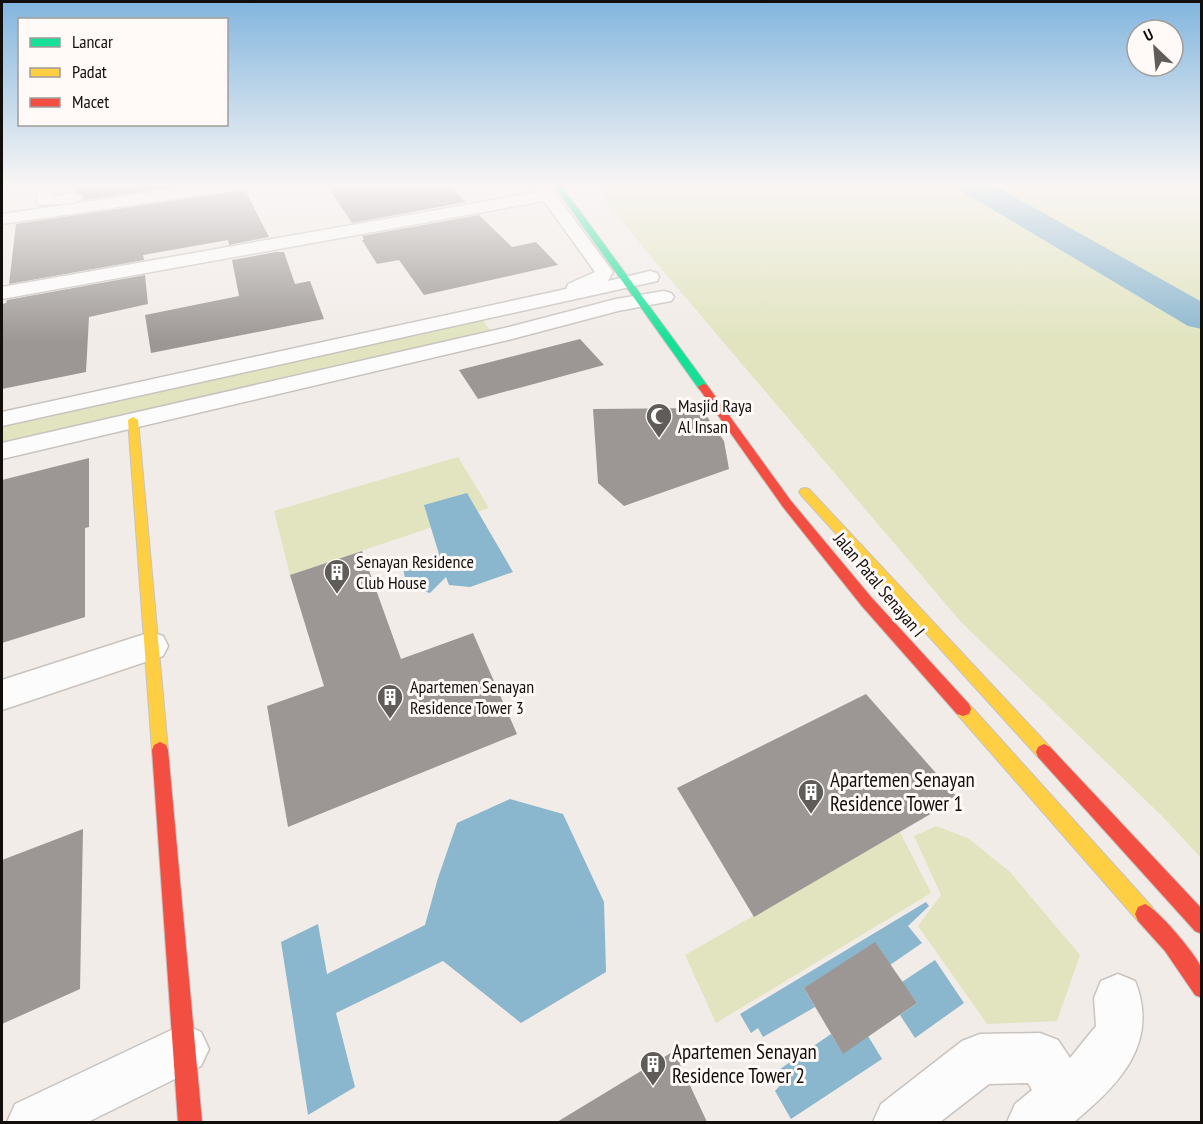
<svg xmlns="http://www.w3.org/2000/svg" width="1203" height="1124" viewBox="0 0 1203 1124" font-family="'PT Sans Narrow',sans-serif">
  <style>
    .green { fill: #e1e4bf }
    .water { fill: #8ab6ce }
    .lines { fill: none; stroke-linecap: round; stroke-linejoin: round }
    .river { fill: #8ab6ce; fill-rule: evenodd }
    .building { fill: #9c9794 }
    .street-casing { stroke: #c8c3bf; stroke-width: 3 }
    .fast-casing { stroke: #c8c3bf; stroke-width: 2 }
    .slow-casing { stroke: #c8c3bf; stroke-width: 2 }
    .jam-casing { stroke: #c8c3bf; stroke-width: 2 }
    .street { fill: #fdfcfc; fill-rule: evenodd }
    .fast { fill: #16e098; fill-rule: evenodd }
    .slow { fill: #ffcf43; fill-rule: evenodd }
    .jam { fill: #f24e42; fill-rule: evenodd }
    .labels { text-anchor: middle; stroke-width: 6; stroke-linejoin: round; paint-order: stroke }
    .poi-label { font-size: 18px; fill: #120e0c; stroke: #fffaf7; text-anchor: start }
    .street-label { font-size: 18px; fill: #120e0c; stroke: #fffaf7 }
    .near-poi-label { font-size: 21px; fill: #120e0c; stroke: #fffaf7; text-anchor: start }
  </style>
  <rect width="100%" height="100%" fill="#f2ece8"/>
  <!-- green -->
  <g class="green">
    <polygon points="592,184 1201,184 1201,858 1164,818 961,622 652,258"/>
    <polygon points="481,317 492,333 2,446 2,426"/>
    <polygon points="458,457 489,508 290,575 274,511"/>
    <polygon points="936,826 968,838 1010,872 1080,955 1057,1021 987,1024 918,926 941,895 914,836"/>
    <polygon points="900,832 931,893 716,1023 685,955"/>
  </g>
  <!-- water -->
  <g class="water">
    <polygon points="467,493 513,572 470,587 449,585 446,577 430,593 407,587 402,564 439,554 424,505"/>
    <polygon points="510,799 563,814 604,902 606,972 521,1023 443,961 336,1013 355,1087 308,1115 281,942 318,924 327,974 425,925 438,878 457,823"/>
    <polygon points="926,902 929,906 908,926 922,943 890,965 804,988 815,1007 763,1037 758,1028 751,1033 740,1014"/>
    <polygon points="935,960 964,1003 915,1038 900,1015 917,1003 902,982"/>
    <polygon points="831,1034 843,1053 868,1036 882,1059 791,1119 775,1091 785,1080 780,1069"/>
  </g>
  <g class="lines">
    <!-- river -->
    <polygon class="river" points="956,184 992,184 1202,302 1202,329 1188,326 960,190"/>
  </g>
  <!-- building -->
  <g class="building">
    <polygon points="75,184 191,184 84,200 84,196 75,191"/>
    <polygon points="326,184 447,184 466,202 352,223"/>
    <polygon points="245,190 269,237 229,245 228,240 143,255 144,260 9,284 16,224"/>
    <polygon points="479,215 512,247 536,242 558,265 424,295 399,260 377,264 362,240 364,240 362,236"/>
    <polygon points="276,252 284,252 295,284 310,281 324,319 151,353 145,315 239,296 232,260"/>
    <polygon points="145,275 148,304 89,317 86,372 2,389 2,304 6,303 7,300"/>
    <polygon points="580,339 604,365 478,399 459,370"/>
    <polygon points="701,408 724,441 729,469 624,506 598,483 593,409"/>
    <polygon points="89,458 89,527 85,528 85,617 2,643 2,480"/>
    <polygon points="362,551 401,659 473,633 517,734 288,827 267,706 324,686 290,575"/>
    <polygon points="866,694 958,798 754,917 677,788"/>
    <polygon points="83,829 80,989 2,1024 2,860"/>
    <polygon points="875,942 917,1003 843,1054 804,988"/>
    <polygon points="674,1051 707,1122 557,1122"/>
  </g>
  <g class="lines">
    <!-- street casing -->
    <g class="street-casing">
      <g id="street">
        <polygon points="38,184 54,184 53,196 75,193 83,198 75,203 39,205 37,202"/>
        <polygon points="209,184 250,184 243,189 2,224 2,214"/>
        <polygon points="533,184 548,184 554,192 613,272 608,281 650,271 657,273 659,277 657,281 2,426 2,412 566,289 568,284 595,272 544,201 2,299 2,287 538,192"/>
        <polygon points="664,291 671,293 674,297 671,301 618,311 512,339 2,459 2,443 509,327 616,299"/>
        <polygon points="151,632 163,636 168,646 163,656 2,710 2,680"/>
        <path d="M 1118,974 L 1135,981 C 1160,1043 1119,1085 1074,1122 L 1007,1122 L 1015,1104 L 1032,1090 L 1028,1083 L 989,1084 L 940,1122 L 873,1122 L 881,1104 L 962,1041 L 980,1034 L 1040,1033 L 1058,1040 L 1070,1058 L 1096,1026 L 1094,998 L 1101,981 Z"/>
        <polygon points="184,1024 201,1032 209,1049 201,1066 88,1122 7,1122 15,1104"/>
      </g>
    </g>
    <!-- fast casing -->
    <g class="fast-casing">
      <polygon id="fast" points="553,184 560,184 707,385 707,389 699,389"/>
    </g>
    <!-- slow casing -->
    <g class="slow-casing">
      <g id="slow">
        <polygon points="133,417 138,420 168,750 166,755 160,758 154,755 152,750 128,420"/>
        <polygon points="805,488 809,489 1050,747 1052,752 1050,757 1044,760 1038,757 801,495 799,492 801,489"/>
        <polygon points="963,702 969,704 1152,907 1155,914 1152,921 1145,924 1138,921 957,714 955,709 957,704"/>
      </g>
    </g>
    <!-- jam casing -->
    <g class="jam-casing">
      <g id="jam">
        <polygon points="703,384 707,385 791,501 871,597 969,704 971,709 969,714 963,716 957,714 861,605 783,507 698,387"/>
        <polygon points="160,742 166,745 168,750 202,1122 178,1122 152,750 154,745"/>
        <polygon points="1044,744 1050,747 1202,909 1202,934 1195,931 1038,757 1036,752 1038,747"/>
        <path d="M 1145,904 C 1158,909 1197,956 1202,969 C 1203,977 1202,990 1202,998 L 1195,995 L 1165,951 L 1138,921 L 1135,914 L 1138,907 Z"/>
      </g>
    </g>
    <!-- street -->
    <use href="#street" class="street"/>
    <!-- fast -->
    <use href="#fast" class="fast"/>
    <!-- slow -->
    <use href="#slow" class="slow"/>
    <!-- jam -->
    <use href="#jam" class="jam"/>
  </g>
  <!-- sky -->
  <linearGradient id="sky" x2="0" y2="1"><stop stop-color="#82b5de"/><stop offset="0.54" stop-color="#f9f6f5"/><stop offset="1" stop-color="#f9f6f5" stop-opacity="0"/></linearGradient>
  <rect width="1203" height="342" fill="url(#sky)"/>
  <!-- icons -->
  <defs>
    <g id="mosque-pin" transform="scale(1.35)"><path d="M0 17L-7.5 6A9.5 9.5 0 1 1 7.5 6Z" fill="#605c59" stroke="#fffaf7"/><path d="M3.5-4.9A6 6 0 1 0 3.5 4.9A5 5 0 1 1 3.5-4.9Z" fill="#fff"/></g>
    <g id="building-pin" transform="scale(1.35)"><path d="M0 17L-7.5 6A9.5 9.5 0 1 1 7.5 6Z" fill="#605c59" stroke="#fffaf7"/><path d="M-4-6H4V6H1V3H-1V6H-4ZM-2.5-4.3h1.7v1.8h-1.7ZM.8-4.3h1.7v1.8H.8ZM-2.5-1h1.7V.8h-1.7ZM.8-1h1.7V.8H.8Z" fill="#fff"/></g>
  </defs>
  <g fill-rule="evenodd">
    <use href="#mosque-pin" x="659" y="416"/>
    <use href="#building-pin" x="337" y="572"/>
    <use href="#building-pin" x="390" y="697"/>
    <use href="#building-pin" x="811" y="792"/>
    <use href="#building-pin" x="653" y="1064"/>
  </g>
  <g class="labels">
    <!-- poi labels -->
    <g class="poi-label">
      <text x="678" y="412">Masjid Raya<tspan x="678" dy="21">Al Insan</tspan></text>
      <text x="356" y="568">Senayan Residence<tspan x="356" dy="21">Club House</tspan></text>
      <text x="410" y="693">Apartemen Senayan<tspan x="410" dy="21">Residence Tower 3</tspan></text>
    </g>
    <!-- street labels -->
    <g class="street-label">
      <text transform="translate(879 585) rotate(50)" y="6">Jalan Patal Senayan I</text>
    </g>
    <!-- near-poi labels -->
    <g class="near-poi-label">
      <text x="830" y="787">Apartemen Senayan<tspan x="830" dy="24">Residence Tower 1</tspan></text>
      <text x="672" y="1059">Apartemen Senayan<tspan x="672" dy="24">Residence Tower 2</tspan></text>
    </g>
  </g>
  <!-- border -->
  <rect width="1203" height="1124" fill="none" stroke="#120e0c" stroke-width="6"/>
  <!-- legend -->
  <rect x="18" y="18" width="210" height="108" fill="#fffaf7" stroke="#a09c99" stroke-width="1.5"/>
  <rect x="30" y="38" width="30" height="9" fill="#16e098" stroke="#a09c99" stroke-width="1.5"/>
  <text x="72" y="48" font-size="18" fill="#120e0c">Lancar</text>
  <rect x="30" y="68" width="30" height="9" fill="#ffcf43" stroke="#a09c99" stroke-width="1.5"/>
  <text x="72" y="78" font-size="18" fill="#120e0c">Padat</text>
  <rect x="30" y="98" width="30" height="9" fill="#f24e42" stroke="#a09c99" stroke-width="1.5"/>
  <text x="72" y="108" font-size="18" fill="#120e0c">Macet</text>
  <!-- north arrow -->
  <g transform="translate(1155 48) rotate(334)"><circle r="28" fill="#fffaf7" stroke="#a09c99" stroke-width="1.5"/>
  <path d="M0-4.5L10 22L0 15L-10 22Z" fill="#605c59"/>
  <text y="-9" font-size="16" font-weight="bold" text-anchor="middle" fill="#120e0c">U</text>
  </g>
</svg>
